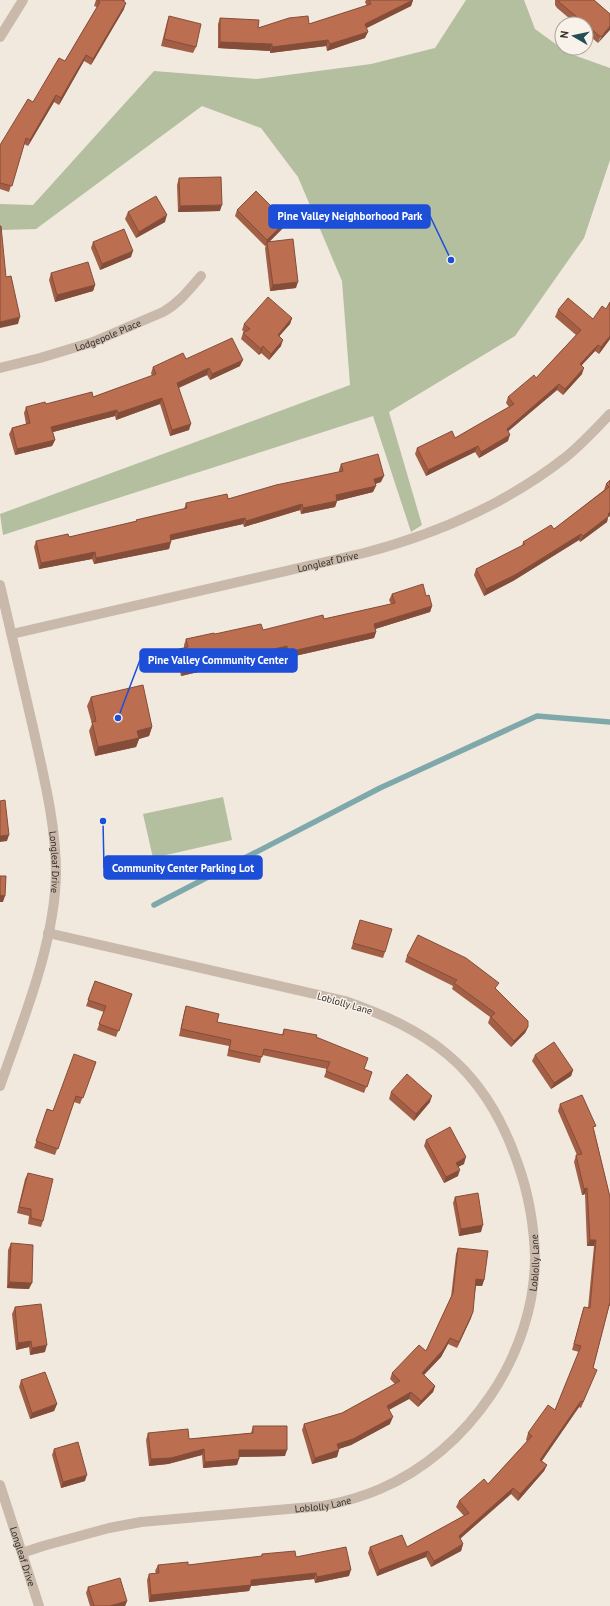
<svg xmlns="http://www.w3.org/2000/svg" width="610" height="1606" viewBox="0 0 610 1606" font-family="'PT Sans',sans-serif">
  <style>
    .green { fill: #b3bf9f }
    .lines { fill: none; stroke-linecap: round; stroke-linejoin: round }
    .stream { stroke: #7fa8ab; stroke-width: 5.5 }
    .minor { stroke: #c8b9ab; stroke-width: 10 }
    .wall { fill: #a25f46 }
    .shaded-wall { fill: #844d39 }
    .building { fill: #bc6e51; stroke: #844d39 }
    .labels { text-anchor: middle; stroke-width: 3; stroke-linejoin: round; paint-order: stroke }
    .street-label { font-size: 10px; fill: #362e2a; stroke: #f8f2ea }
    .leader { fill: none; stroke: #1d4ed8; stroke-width: 1.5 }
    .callout-dot { fill: #1d4ed8; stroke: #f8f2ea; stroke-width: 1.5 }
    .callout { fill: #1d4ed8; stroke: #1d4ed8; stroke-width: 1.5 }
    .callout-label { font-size: 11px; text-anchor: middle; font-weight: bold; fill: #fff }
  </style>
  <rect width="100%" height="100%" fill="#f1e9de"/>
  <!-- green -->
  <g class="green">
    <polygon points="466,0 524,0 535,29 568,53 610,68 610,160 584,238 515,336 389,412 422,525 411,532 373,416 3,535 0,514 350,385 342,281 298,177 261,128 202,106 36,229 0,230 0,204 33,205 154,71 257,79 371,64 435,48"/>
    <polygon points="223,797 232,840 153,858 143,814"/>
  </g>
  <g class="lines">
    <!-- stream -->
    <polyline class="stream" points="154,905 380,788 537,716 610,722"/>
    <!-- minor -->
    <g class="minor">
      <polyline points="0,37 23,0"/>
      <path id="s1" d="M 0,368 L 40,358 L 93,342 L 163,312 C 179,303 189,290 201,276"/>
      <path id="s2" d="M 0,585 C 11,634 23,683 34,732 C 44,778 56,825 56,873 C 55,943 23,1020 0,1086"/>
      <path id="s3" d="M 12,634 L 364,553 C 437,534 506,504 566,457 C 582,444 596,429 610,414"/>
      <path id="s4" d="M 0,1485 L 39,1606"/>
      <path id="s5" d="M 22,1553 L 43,1546 L 109,1528 L 141,1522 L 323,1506 C 343,1502 362,1497 380,1489 C 469,1451 535,1354 535,1257 C 534,1225 529,1195 518,1164 C 504,1123 481,1082 447,1054 C 417,1029 382,1014 345,1001 L 48,933"/>
    </g>
  </g>
  <!-- wall -->
  <g class="wall">
    <polygon points="96,0 125,0 124,2 124,9 91,65 84,61 59,105 54,102 28,146 24,144 9,192 0,189 0,145 65,61 97,7 94,6"/>
    <polygon points="366,0 413,0 411,6 366,28 365,38 327,51 326,46 270,53 270,51 218,48 218,24 220,18 258,28 309,24 367,6 365,2"/>
    <polygon points="555,0 594,0 610,14 598,43 586,33 586,24 576,24 557,8 555,5"/>
    <polygon points="169,16 196,47 193,53 161,46 167,22"/>
    <polygon points="179,178 220,211 178,212 177,185"/>
    <polygon points="237,210 286,221 284,227 269,242 296,288 270,291 265,248 266,245 265,246 235,216"/>
    <polygon points="128,212 165,222 136,238 125,219"/>
    <polygon points="93,242 131,257 100,270 91,248"/>
    <polygon points="51,273 95,285 93,291 55,302 49,280"/>
    <polygon points="558,310 610,339 599,354 595,351 582,365 582,374 563,395 557,390 508,431 508,441 479,458 475,452 426,476 415,454 417,448 455,438 509,407 506,403 508,397 536,378 576,335 555,317"/>
    <polygon points="292,318 290,324 279,336 281,346 269,360 261,353 259,355 241,339 243,333 244,332 242,330 244,324"/>
    <polygon points="186,359 240,366 210,380 207,375 179,388 189,430 170,436 160,404 116,420 115,416 53,432 55,440 52,446 15,455 9,434 12,428 26,424 24,413 26,407 93,397 152,376 151,373 153,367"/>
    <polygon points="341,464 381,482 375,484 373,492 337,501 335,507 301,514 300,510 244,527 243,524 171,540 169,549 94,564 92,559 39,569 34,547 36,541 69,537 136,522 136,520 184,509 186,503 228,499 339,472 339,470"/>
    <polygon points="610,480 610,516 608,517 607,522 580,542 579,540 513,581 484,596 474,575 476,569 522,546 523,542 554,529 604,490 606,484"/>
    <polygon points="392,594 426,596 432,606 430,612 375,629 376,632 374,638 286,658 285,652 181,676 176,655 179,649 184,648 184,645 186,639 215,634 263,630 324,619 391,604 389,600"/>
    <polygon points="91,697 152,727 149,736 139,739 136,747 95,756 89,731 92,724 87,706"/>
    <polygon points="360,920 385,952 383,958 351,949"/>
    <polygon points="407,956 496,989 528,1027 525,1033 511,1047 488,1023 490,1017 452,989 453,986 405,962"/>
    <polygon points="95,981 132,994 116,1037 97,1030 104,1012 86,1006"/>
    <polygon points="186,1006 217,1022 282,1035 284,1029 316,1037 364,1069 372,1072 364,1093 324,1077 327,1069 262,1055 260,1063 227,1056 229,1046 179,1036 184,1013"/>
    <polygon points="535,1055 573,1070 571,1076 551,1089 532,1061"/>
    <polygon points="96,1062 80,1104 74,1102 55,1155 34,1148 47,1109 53,1111"/>
    <polygon points="391,1092 430,1102 414,1121 389,1099"/>
    <polygon points="560,1104 594,1130 610,1197 610,1306 609,1306 593,1368 594,1376 581,1408 579,1407 542,1461 547,1465 544,1471 518,1501 511,1494 460,1539 463,1544 461,1551 431,1567 426,1557 377,1576 368,1553 370,1547 407,1547 464,1516 456,1507 459,1501 488,1484 527,1441 526,1440 528,1433 555,1410 579,1352 572,1350 582,1313 584,1307 588,1308 594,1246 587,1246 585,1194 582,1195 574,1162 576,1155 577,1155 558,1111"/>
    <polygon points="426,1140 464,1164 458,1167 458,1176 444,1183 424,1146"/>
    <polygon points="28,1173 43,1221 41,1227 28,1224 29,1216 17,1213 25,1179"/>
    <polygon points="455,1197 481,1232 459,1236 453,1203"/>
    <polygon points="11,1243 29,1289 7,1288 8,1250"/>
    <polygon points="458,1248 484,1280 482,1286 476,1286 471,1318 457,1348 448,1344 441,1357 424,1375 435,1386 433,1392 418,1407 409,1399 389,1410 390,1424 351,1445 339,1449 337,1457 312,1464 302,1430 304,1424 342,1413 395,1384 390,1379 392,1373 426,1351 451,1297 456,1254"/>
    <polygon points="15,1307 45,1352 30,1355 29,1347 16,1350 12,1314"/>
    <polygon points="21,1380 57,1404 54,1411 30,1419 19,1387"/>
    <polygon points="253,1426 285,1456 239,1457 237,1465 203,1468 202,1455 168,1464 149,1466 146,1440 148,1433 189,1439 251,1433"/>
    <polygon points="54,1449 85,1481 61,1488 52,1455"/>
    <polygon points="262,1554 296,1557 349,1576 315,1583 314,1579 251,1586 249,1591 149,1602 147,1580 149,1574 156,1573 155,1571 158,1565 188,1565 261,1557"/>
    <polygon points="88,1587 127,1601 125,1606 90,1606 86,1593"/>
  </g>
  <!-- shaded-wall -->
  <g class="shaded-wall">
    <polygon points="413,0 411,6 363,30 365,24"/>
    <polygon points="126,3 124,9 91,65 93,59"/>
    <polygon points="610,26 610,30 598,43 601,37"/>
    <polygon points="368,32 365,38 327,51 330,44"/>
    <polygon points="328,40 326,46 270,53 272,47"/>
    <polygon points="220,42 272,44 270,51 218,48"/>
    <polygon points="86,55 84,61 59,105 61,98"/>
    <polygon points="56,95 54,102 28,146 30,140"/>
    <polygon points="222,205 220,211 178,212 180,206"/>
    <polygon points="167,215 165,222 136,238 139,232"/>
    <polygon points="286,221 284,227 267,244 267,242 266,245 265,246 267,240"/>
    <polygon points="133,251 131,257 100,270 102,264"/>
    <polygon points="298,282 296,288 270,291 273,285"/>
    <polygon points="95,285 93,291 55,302 57,295"/>
    <polygon points="20,317 18,324 0,328 0,322"/>
    <polygon points="292,318 290,324 275,341 278,335"/>
    <polygon points="610,336 610,339 599,354 601,347"/>
    <polygon points="283,340 281,346 269,360 271,354"/>
    <polygon points="598,345 595,351 577,370 580,364"/>
    <polygon points="263,346 261,353 259,355 261,349"/>
    <polygon points="243,360 240,366 210,380 212,374"/>
    <polygon points="209,368 207,375 175,389 177,383"/>
    <polygon points="584,368 582,374 563,395 565,389"/>
    <polygon points="559,384 557,390 504,435 507,429"/>
    <polygon points="162,398 160,404 116,420 118,413"/>
    <polygon points="117,410 115,416 49,433 51,427"/>
    <polygon points="191,424 189,430 170,436 172,430"/>
    <polygon points="510,435 508,441 479,458 481,452"/>
    <polygon points="55,440 52,446 15,455 17,449"/>
    <polygon points="478,446 475,452 426,476 428,470"/>
    <polygon points="384,476 381,482 372,485 374,479"/>
    <polygon points="376,486 373,492 337,501 335,507 301,514 303,508 336,495"/>
    <polygon points="302,504 300,510 244,527 246,521"/>
    <polygon points="610,512 610,516 608,517 607,522 580,542 583,536"/>
    <polygon points="245,518 243,524 168,541 170,535"/>
    <polygon points="581,534 579,540 513,581 484,596 486,589"/>
    <polygon points="171,542 169,549 94,564 96,558"/>
    <polygon points="95,552 92,559 39,569 41,563"/>
    <polygon points="432,606 430,612 372,630 374,624"/>
    <polygon points="376,632 374,638 286,658 288,652"/>
    <polygon points="287,646 285,652 181,676 184,670"/>
    <polygon points="152,727 149,736 139,739 136,747 95,756 98,747 137,731"/>
    <polygon points="9,835 7,841 0,842 0,836"/>
    <polygon points="0,895 5,896 3,902 0,902"/>
    <polygon points="528,1027 525,1033 511,1047 514,1041"/>
    <polygon points="573,1070 571,1076 551,1089 554,1083"/>
    <polygon points="432,1096 430,1102 414,1121 416,1114"/>
    <polygon points="466,1157 464,1164 454,1169 456,1163"/>
    <polygon points="460,1170 458,1176 444,1183 446,1177"/>
    <polygon points="587,1188 585,1194 582,1195 584,1189"/>
    <polygon points="483,1225 481,1232 459,1236 461,1229"/>
    <polygon points="590,1240 596,1240 594,1246 587,1246"/>
    <polygon points="476,1279 484,1280 482,1286 474,1285"/>
    <polygon points="9,1282 32,1283 29,1289 7,1288"/>
    <polygon points="473,1312 471,1318 457,1348 459,1342"/>
    <polygon points="450,1338 448,1344 441,1357 420,1379 422,1373"/>
    <polygon points="31,1341 29,1347 16,1350 18,1343"/>
    <polygon points="47,1345 45,1352 30,1355 32,1348"/>
    <polygon points="435,1386 433,1392 418,1407 421,1401"/>
    <polygon points="411,1392 409,1399 384,1412 387,1406"/>
    <polygon points="581,1401 579,1407 538,1466 540,1460"/>
    <polygon points="57,1404 54,1411 30,1419 32,1413"/>
    <polygon points="393,1417 390,1424 351,1445 335,1450 337,1444"/>
    <polygon points="204,1449 202,1455 168,1464 149,1466 151,1459"/>
    <polygon points="239,1450 287,1450 285,1456 236,1457"/>
    <polygon points="339,1450 337,1457 312,1464 315,1458"/>
    <polygon points="239,1459 237,1465 203,1468 205,1462"/>
    <polygon points="547,1465 544,1471 518,1501 520,1494"/>
    <polygon points="87,1475 85,1481 61,1488 63,1482"/>
    <polygon points="513,1488 511,1494 456,1542 459,1536"/>
    <polygon points="463,1544 461,1551 431,1567 434,1561"/>
    <polygon points="428,1551 426,1557 377,1576 379,1570"/>
    <polygon points="351,1570 349,1576 315,1583 317,1577"/>
    <polygon points="316,1573 314,1579 251,1586 249,1591 149,1602 151,1595 251,1580"/>
    <polygon points="127,1601 125,1606 110,1606"/>
  </g>
  <!-- building -->
  <g class="building">
    <polygon points="97,0 124,0 123,1 126,3 93,59 86,55 61,98 56,95 30,140 26,138 12,186 0,183 0,145 28,99 33,102 59,58 65,61 100,2"/>
    <polygon points="369,0 413,0 365,24 368,32 330,44 328,40 272,47 272,44 220,42 220,18 259,20 258,28 289,18 308,16 309,24 371,4"/>
    <polygon points="558,0 594,0 610,14 610,26 601,37 586,25 586,24 585,24 559,2"/>
    <polygon points="169,16 201,24 196,47 164,39"/>
    <polygon points="221,177 222,205 180,206 179,178"/>
    <polygon points="256,191 286,221 267,240 237,210"/>
    <polygon points="156,196 167,215 139,232 128,212"/>
    <polygon points="0,226 1,226 6,277 11,276 20,317 0,322"/>
    <polygon points="124,229 133,251 102,264 93,242"/>
    <polygon points="293,239 298,282 273,285 267,242"/>
    <polygon points="88,262 95,285 57,295 51,273"/>
    <polygon points="268,297 292,318 278,335 283,340 271,354 263,346 261,349 243,333 250,329 244,324"/>
    <polygon points="568,298 593,319 602,306 606,309 610,302 610,336 601,347 598,345 580,364 584,368 565,389 559,384 507,429 510,435 481,452 478,446 428,470 417,448 452,431 455,438 514,404 508,397 534,375 536,378 581,330 558,310"/>
    <polygon points="232,338 243,360 212,374 209,368 177,383 191,424 172,430 162,398 118,413 117,410 51,427 55,440 17,449 12,428 30,423 26,407 45,402 46,404 92,392 93,397 156,374 153,367 183,353 186,359"/>
    <polygon points="378,454 384,476 374,479 376,486 336,495 337,501 303,508 302,504 246,521 245,518 170,535 171,542 96,558 95,552 41,563 36,541 68,534 69,537 137,521 136,520 187,508 186,503 227,494 228,499 276,485 343,471 341,464"/>
    <polygon points="610,480 610,512 608,514 609,516 583,536 581,534 515,575 486,589 476,569 525,544 523,542 551,525 554,529 609,487 606,484"/>
    <polygon points="423,584 426,596 429,595 432,606 374,624 376,632 288,652 287,646 184,670 179,649 188,647 186,639 214,633 215,634 261,624 263,630 323,615 324,619 395,603 392,594"/>
    <polygon points="143,685 152,727 137,731 139,738 98,747 92,722 96,721 91,697"/>
    <polygon points="5,800 9,835 0,836 0,801"/>
    <polygon points="0,876 6,876 5,896 0,895"/>
    <polygon points="360,920 392,929 385,952 353,943"/>
    <polygon points="418,935 466,958 499,983 495,988 528,1021 528,1027 514,1041 491,1017 495,1013 454,983 457,980 407,956"/>
    <polygon points="95,981 132,994 119,1031 99,1024 106,1006 88,1000"/>
    <polygon points="186,1006 219,1014 217,1022 283,1035 284,1029 317,1035 316,1037 368,1058 364,1069 372,1072 367,1087 326,1071 330,1062 264,1049 262,1057 229,1050 231,1040 181,1029"/>
    <polygon points="554,1042 573,1070 554,1083 535,1055"/>
    <polygon points="74,1054 96,1062 83,1098 76,1096 58,1149 36,1141 47,1109 53,1111"/>
    <polygon points="407,1074 432,1096 416,1114 391,1092"/>
    <polygon points="582,1095 596,1126 593,1127 610,1197 610,1302 593,1368 597,1370 583,1402 581,1401 540,1460 547,1465 520,1494 513,1488 459,1536 463,1544 434,1561 428,1551 379,1570 370,1547 402,1535 407,1547 469,1513 459,1501 484,1479 488,1484 532,1436 528,1433 548,1405 555,1410 581,1346 574,1344 584,1307 590,1308 596,1240 590,1240 587,1188 584,1189 576,1155 582,1154 560,1104"/>
    <polygon points="450,1127 466,1157 456,1163 460,1170 446,1177 426,1140"/>
    <polygon points="28,1173 53,1179 43,1221 31,1218 31,1209 19,1207"/>
    <polygon points="478,1193 483,1225 461,1229 455,1197"/>
    <polygon points="11,1243 33,1245 32,1283 9,1282"/>
    <polygon points="458,1248 488,1251 484,1280 476,1279 473,1312 459,1342 450,1338 443,1350 422,1373 435,1386 421,1401 411,1392 387,1406 393,1417 353,1439 337,1444 339,1450 315,1458 304,1424 342,1413 400,1381 392,1373 419,1345 426,1351 453,1293"/>
    <polygon points="41,1304 47,1345 32,1348 31,1341 18,1343 15,1307"/>
    <polygon points="45,1372 57,1404 32,1413 21,1380"/>
    <polygon points="253,1426 287,1426 287,1450 239,1450 239,1459 205,1462 204,1449 171,1458 151,1459 148,1433 188,1429 189,1439 253,1433"/>
    <polygon points="78,1442 87,1475 63,1482 54,1449"/>
    <polygon points="346,1547 351,1570 317,1577 316,1573 251,1580 251,1585 151,1595 149,1574 159,1573 158,1565 188,1562 188,1565 262,1556 262,1554 295,1551 296,1557"/>
    <polygon points="120,1578 127,1601 110,1606 94,1606 88,1587"/>
  </g>
  <g class="labels">
    <!-- street labels -->
    <g class="street-label">
      <text dy="4" stroke="none"><textPath href="#s1" startOffset="113">Lodgepole Place</textPath></text>
      <text dy="4" stroke="none"><textPath href="#s3" startOffset="324">Longleaf Drive</textPath></text>
      <text dy="4" stroke="none"><textPath href="#s2" startOffset="283">Longleaf Drive</textPath></text>
      <text transform="translate(345 1003) rotate(16)" y="4">Loblolly Lane</text>
      <text dy="4" stroke="none"><textPath href="#s5" startOffset="654">Loblolly Lane</textPath></text>
      <text dy="4" stroke="none"><textPath href="#s5" startOffset="306">Loblolly Lane</textPath></text>
      <text dy="4" stroke="none"><textPath href="#s4" startOffset="75">Longleaf Drive</textPath></text>
    </g>
  </g>
  <!-- callouts -->
  <path class="leader" d="M451 260L430 216M118 718L140 660M103 821L104 868"/>
  <g class="callout-dot">
    <circle cx="451" cy="260" r="4"/>
    <circle cx="118" cy="718" r="4"/>
    <circle cx="103" cy="821" r="4"/>
  </g>
  <g class="callout">
    <rect x="269" y="205" width="161" height="23" rx="4"/>
    <rect x="140" y="649" width="157" height="23" rx="4"/>
    <rect x="104" y="856" width="158" height="23" rx="4"/>
  </g>
  <g class="callout-label">
    <text x="350" y="220">Pine Valley Neighborhood Park</text>
    <text x="218" y="664">Pine Valley Community Center</text>
    <text x="183" y="872">Community Center Parking Lot</text>
  </g>
  <!-- north arrow -->
  <g transform="translate(574 36) rotate(279)"><circle r="19" fill="#f8f2ea" stroke="#aaa49d"/>
  <path d="M0-3L7 15L0 10L-7 15Z" fill="#224f54"/>
  <text y="-6" font-size="11" font-weight="bold" text-anchor="middle" fill="#362e2a">N</text>
  </g>
</svg>
